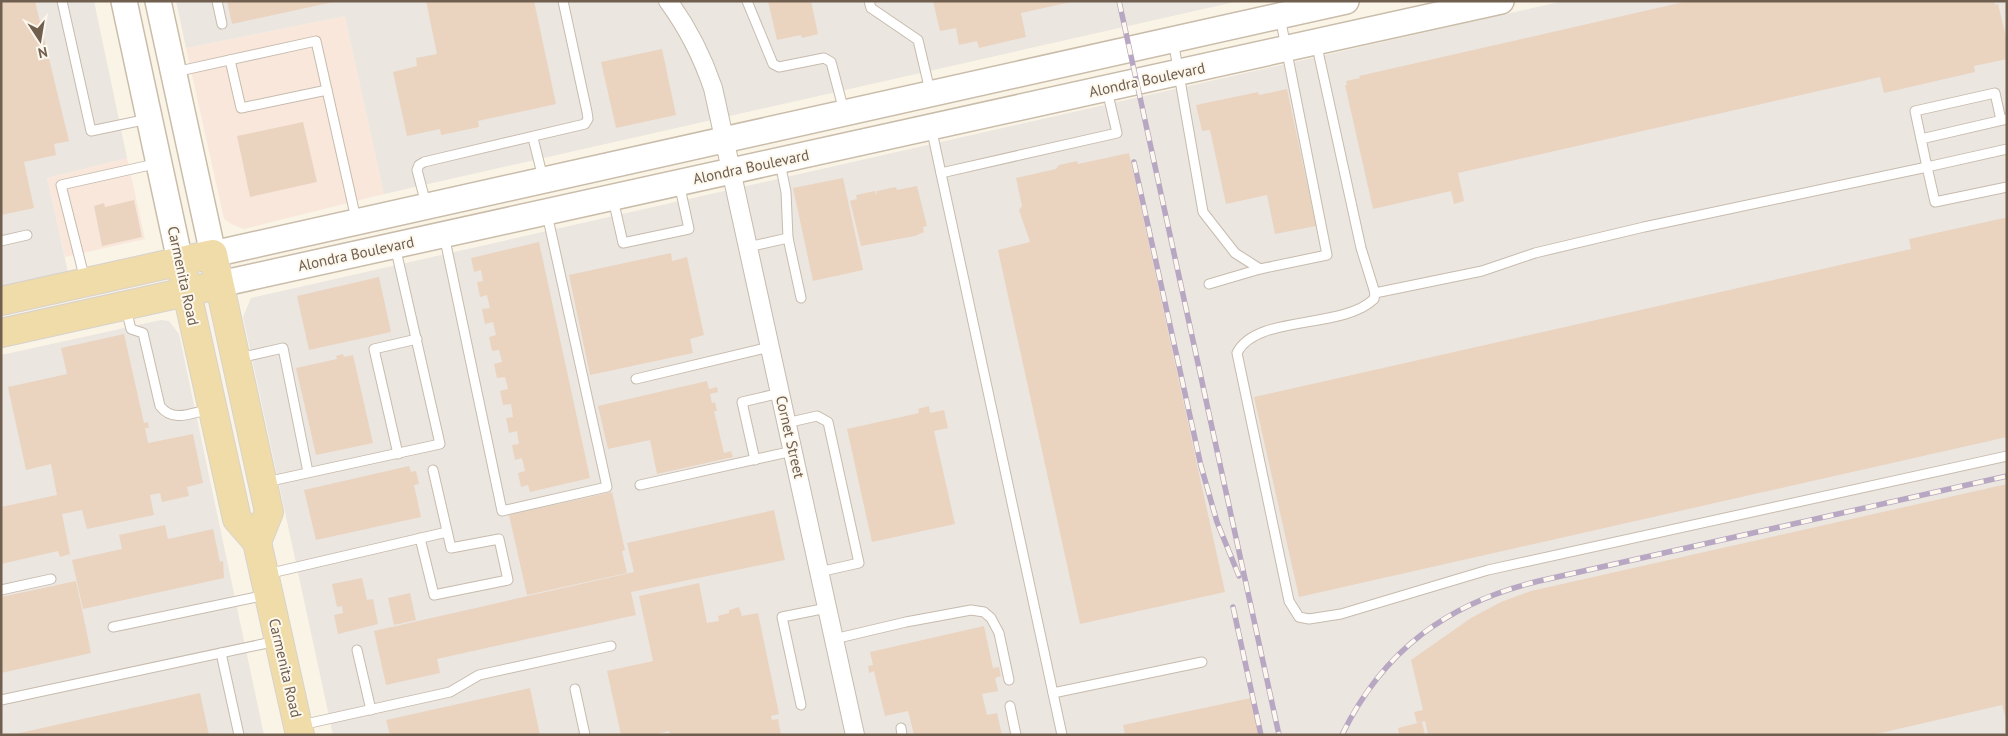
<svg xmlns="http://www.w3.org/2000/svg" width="2008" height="736" viewBox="0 0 2008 736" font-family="'PT Sans',sans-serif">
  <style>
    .commercial { fill: #f9e7dc }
    .industrial { fill: #ebe6e0 }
    .building { fill: #ead4c0 }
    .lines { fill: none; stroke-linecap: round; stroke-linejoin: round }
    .service-casing { stroke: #c7bbad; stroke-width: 11 }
    .minor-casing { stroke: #c7bbad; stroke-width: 20 }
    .secondary-casing { stroke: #cabcaa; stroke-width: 28 }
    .primary-casing { stroke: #d7d2ce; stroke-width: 30 }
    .service { stroke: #fff; stroke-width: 9 }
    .minor { stroke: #fff; stroke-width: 18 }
    .secondary { stroke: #fff; stroke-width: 25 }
    .primary { stroke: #f0dca8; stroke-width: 28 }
    .rail-casing { stroke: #b8a7c2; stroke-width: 5.5 }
    .rail { stroke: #fdf8ed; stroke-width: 4; stroke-dasharray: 11; stroke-linecap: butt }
    .labels { text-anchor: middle; stroke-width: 4; stroke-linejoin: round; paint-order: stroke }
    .street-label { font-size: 15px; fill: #705e4f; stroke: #fdf8ed }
  </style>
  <rect width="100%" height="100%" fill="#faf4e7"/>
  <!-- commercial -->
  <g class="commercial">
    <polygon points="345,16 384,194 244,229 233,225 224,219 186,48"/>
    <polygon points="127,158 145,239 65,257 47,178"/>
  </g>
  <!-- industrial -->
  <g class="industrial">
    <polygon points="1,1 94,1 127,158 47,178 68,272 1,287"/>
    <polygon points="176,1 1239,1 384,194 345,16 186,48"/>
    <polygon points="1564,1 2007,1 2007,735 333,735 243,317 251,298"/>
    <polygon points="161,320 169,321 179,334 264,735 1,735 1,355"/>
  </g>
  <!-- building -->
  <g class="building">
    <polygon points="1,1 35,1 69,141 54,144 56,155 24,162 34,208 1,215"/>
    <polygon points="227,1 332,1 333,2 232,24"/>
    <polygon points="426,1 534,1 556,104 478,121 479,127 441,135 440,129 407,136 393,72 417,66 416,58 437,54"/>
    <polygon points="768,1 811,1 818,34 802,38 801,35 777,40"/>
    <polygon points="933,1 1071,1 1071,2 1021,13 1026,37 979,48 977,41 959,45 956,28 940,31"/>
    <polygon points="1688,1 1995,1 1995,5 1998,4 2007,41 2007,59 1974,66 1975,72 1884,93 1880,77 1458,173 1464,201 1454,204 1451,191 1373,209 1345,85 1347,85 1346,81 1360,78 1359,76"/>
    <polygon points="662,49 676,115 616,128 601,62"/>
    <polygon points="1287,89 1316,226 1275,234 1267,195 1226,204 1210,130 1202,131 1196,105 1258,92 1259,95"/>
    <polygon points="303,122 317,182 250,197 237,136"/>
    <polygon points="1129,153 1225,592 1080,624 998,250 1030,242 1019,210 1022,206 1016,178 1056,169 1059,165 1077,161 1078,164"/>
    <polygon points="843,178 863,270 813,281 793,188"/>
    <polygon points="917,186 927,226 923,227 924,232 915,236 861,246 850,201 857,199 856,195 875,191 876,195 877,191 896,187 897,190"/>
    <polygon points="134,200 142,237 102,246 94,206 104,203 105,207"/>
    <polygon points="2004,218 2007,219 2007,437 1299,597 1254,397 1911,249 1909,239"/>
    <polygon points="539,242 590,478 530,492 528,485 521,487 518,473 525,471 522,458 515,460 512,445 519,444 517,431 509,433 506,418 513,417 511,404 503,405 500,391 508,389 505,377 497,378 494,364 502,362 499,350 492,351 489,337 496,335 493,322 485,324 482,309 490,308 487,295 480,297 477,282 483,281 481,270 474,272 471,258"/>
    <polygon points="671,253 672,261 687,257 704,335 690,339 693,353 590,375 569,275"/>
    <polygon points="379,277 391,332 309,350 297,296"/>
    <polygon points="124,334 144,423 148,422 149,428 145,428 148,443 193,434 203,483 187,487 189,496 162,502 160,493 150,495 154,515 87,529 82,510 62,514 70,554 60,557 58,551 1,564 1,507 57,495 51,464 26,470 8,387 67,374 61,348"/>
    <polygon points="343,354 344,357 353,355 373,443 316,455 296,368 337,359 336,356"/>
    <polygon points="707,381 709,389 717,387 718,392 710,394 712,403 715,402 717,411 714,411 724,453 731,451 733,457 657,474 650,440 608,449 598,406"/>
    <polygon points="929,406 930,413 944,410 948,428 934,431 955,524 872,542 847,429 919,413 918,409"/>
    <polygon points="409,466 411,472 416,471 419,484 414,485 421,517 316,540 304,490"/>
    <polygon points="2007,484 2007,722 2002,705 1872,735 1428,735 1425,721 1417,723 1414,712 1423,710 1411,660 1471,618 1501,602 1531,591"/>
    <polygon points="612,492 625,550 622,551 627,573 527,595 509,515"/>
    <polygon points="774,510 785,560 631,592 636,615 437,659 440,673 386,685 374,631 634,572 627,543"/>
    <polygon points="165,525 168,539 213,529 220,562 223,561 224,578 83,609 72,560 122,549 119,535"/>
    <polygon points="362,578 367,600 373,599 378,624 338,634 334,615 343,613 342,606 337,607 332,584"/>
    <polygon points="76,581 91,653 1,673 1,597"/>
    <polygon points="699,583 707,623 719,621 718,616 729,613 729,610 739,607 742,616 758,613 779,714 771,716 772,720 778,719 781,735 670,735 669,731 652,735 621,735 607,671 653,661 639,596"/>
    <polygon points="410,593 416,620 394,625 388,598"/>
    <polygon points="984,626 993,668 999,667 1001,676 995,678 998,691 982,694 987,715 997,713 1002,735 914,735 908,711 885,716 874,671 869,673 868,666 873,665 870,652"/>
    <polygon points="530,688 540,735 390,735 386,720"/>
    <polygon points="200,693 209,735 15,735 15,734"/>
    <polygon points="1251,698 1259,735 1125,735 1123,725"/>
    <polygon points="1422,722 1425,735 1399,735 1398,728"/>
  </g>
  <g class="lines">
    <!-- service casing -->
    <g class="service-casing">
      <g id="service">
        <polyline points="62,1 91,131 148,119"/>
        <polyline points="217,1 222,24"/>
        <polyline points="747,1 773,64 779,67 824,58 831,62 844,111"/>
        <polyline points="869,1 871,8 918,40 930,91"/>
        <polyline points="1173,40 1203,212 1235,253 1260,269 1327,255 1280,17"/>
        <polyline points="1316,42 1361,248 1375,293 1482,271 1535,253 1644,227 1927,167 1935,202 2007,187"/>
        <polyline points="230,60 241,108 327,90"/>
        <polyline points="175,72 316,41 356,219"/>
        <polyline points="2007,119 1921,139 1927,167 2007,149"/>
        <polyline points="931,127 1062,735"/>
        <polyline points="533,138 543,178"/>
        <polyline points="1921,139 1915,111 1995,93 2001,120"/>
        <polyline points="941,173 1117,133 1107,90"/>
        <polyline points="613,199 623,243 689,229 679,183"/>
        <polyline points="426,204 417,170 419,165 424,162 585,124 588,119 587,112 563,1"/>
        <polyline points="444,235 502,511 607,487 547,214"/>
        <polyline points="788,238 801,298"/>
        <polyline points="1,241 27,235"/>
        <polyline points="748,247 788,238 786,192 780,163"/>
        <polyline points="85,280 61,185 159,163"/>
        <polyline points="1209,284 1260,269"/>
        <path d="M 1375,293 L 1374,299 C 1342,330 1256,314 1237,353 L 1289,601 L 1299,617 L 1309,619 L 1341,614 L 1488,570 L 2007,456"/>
        <path d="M 126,309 L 131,329 L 143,333 L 160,406 C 173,423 191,413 210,409"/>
        <polyline points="239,358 283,348 308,472"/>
        <polyline points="636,379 770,347"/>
        <polyline points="786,423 817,416 828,422 859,563 819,572"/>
        <polyline points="398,454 374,349 417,339"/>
        <polyline points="755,460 742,402 780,393"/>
        <polyline points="266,482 440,444 395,246"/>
        <polyline points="640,485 793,451"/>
        <polyline points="420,538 434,595 508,580 499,539 451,548 433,470"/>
        <polyline points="267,574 447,532"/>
        <polyline points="1,590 51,579"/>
        <polyline points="113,627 266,595"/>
        <polyline points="834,639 906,622 971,610 984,612 991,618 999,633 1009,680"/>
        <polyline points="357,650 371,710"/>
        <polyline points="221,653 239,735"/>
        <polyline points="575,689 585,735"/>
        <polyline points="1053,693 1202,662"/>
        <polyline points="1,700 277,641"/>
        <polyline points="801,705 782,617 827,608"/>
        <polyline points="1010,706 1016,735"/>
        <polyline points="301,725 450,692 479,675 611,646"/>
        <polyline points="901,728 902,735"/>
      </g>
    </g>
    <!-- minor casing -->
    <g class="minor-casing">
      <path id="minor" d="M 668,1 C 688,28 702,56 713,88 L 855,735"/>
    </g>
    <!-- secondary casing -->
    <g class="secondary-casing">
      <g id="secondary">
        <polyline points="124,1 180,261"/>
        <polyline points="158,1 213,254 1346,1"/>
        <polyline points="220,284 1501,1"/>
      </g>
    </g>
    <!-- primary casing -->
    <g class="primary-casing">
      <g id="primary">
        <polyline points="180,261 237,519 257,542 300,735"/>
        <polyline points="1,301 213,254 269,512 257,542"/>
        <polyline points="1,333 204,288"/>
      </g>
    </g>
    <!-- service -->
    <use href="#service" class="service"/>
    <!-- minor -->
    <use href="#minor" class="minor"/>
    <!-- secondary -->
    <use href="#secondary" class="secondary"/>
    <!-- primary -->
    <use href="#primary" class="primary"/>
    <!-- rail casing -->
    <g class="rail-casing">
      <g id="rail">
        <polyline points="1119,1 1279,735"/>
        <polyline points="1134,162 1201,466 1217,522 1239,576"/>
        <polyline points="1233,607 1261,735"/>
        <path d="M 1342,735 C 1383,650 1448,603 1539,581 L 2007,476"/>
      </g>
    </g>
    <!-- rail -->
    <use href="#rail" class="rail"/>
  </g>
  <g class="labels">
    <!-- street labels -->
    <g class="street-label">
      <text transform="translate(1147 80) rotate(-12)" y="5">Alondra Boulevard</text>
      <text transform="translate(751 167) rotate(-12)" y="5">Alondra Boulevard</text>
      <text transform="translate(356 254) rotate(-12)" y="5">Alondra Boulevard</text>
      <text transform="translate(183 276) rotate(78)" y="5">Carmenita Road</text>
      <text transform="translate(790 437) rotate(77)" y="5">Cornet Street</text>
      <text transform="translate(285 668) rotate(77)" y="5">Carmenita Road</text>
    </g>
  </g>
  <!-- border -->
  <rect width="2008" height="736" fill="none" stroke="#705e4f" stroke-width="5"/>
  <!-- north arrow -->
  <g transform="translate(40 40) rotate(168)" stroke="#fdf8ed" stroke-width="4" paint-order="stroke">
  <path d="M0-4L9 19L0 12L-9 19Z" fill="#705e4f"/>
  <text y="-8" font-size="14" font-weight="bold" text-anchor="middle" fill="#705e4f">N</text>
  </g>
</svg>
